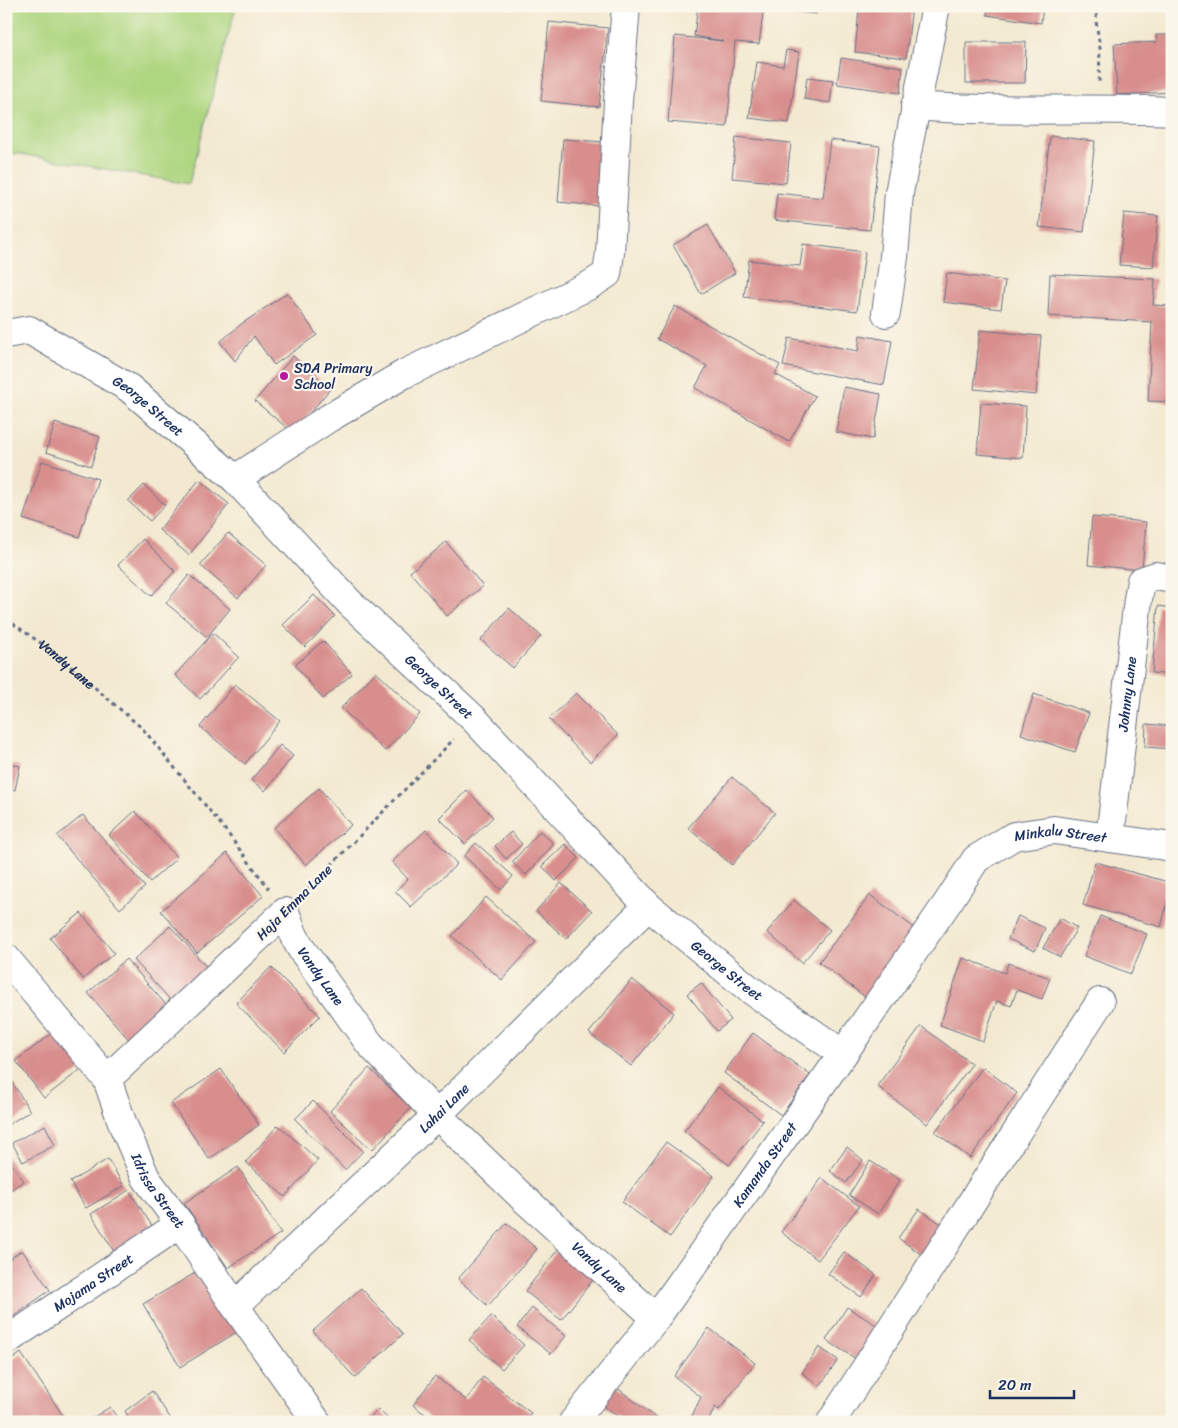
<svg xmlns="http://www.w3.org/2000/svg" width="1178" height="1428" viewBox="0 0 1178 1428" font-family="Sriracha,sans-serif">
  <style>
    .green { fill: #aed680; stroke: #64826f }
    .building { fill: #d88e8d }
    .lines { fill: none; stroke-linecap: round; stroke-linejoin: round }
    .minor-casing { stroke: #677086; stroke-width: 30 }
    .path { stroke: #677086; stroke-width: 3; stroke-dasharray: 4 4; stroke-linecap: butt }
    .minor { stroke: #fff; stroke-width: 28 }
    .poi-dot { fill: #b5179e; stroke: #fbf7ec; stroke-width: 2 }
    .labels { text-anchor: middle; stroke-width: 4.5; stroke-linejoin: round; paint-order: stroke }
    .poi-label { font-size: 14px; fill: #1b2f5e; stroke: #fbf7ec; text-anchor: start }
    .street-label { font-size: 14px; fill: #1b2f5e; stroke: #fbf7ec }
  </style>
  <rect width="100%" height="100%" fill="#fbf7ec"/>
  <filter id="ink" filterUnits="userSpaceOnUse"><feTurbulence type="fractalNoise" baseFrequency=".02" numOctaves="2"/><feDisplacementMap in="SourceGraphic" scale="10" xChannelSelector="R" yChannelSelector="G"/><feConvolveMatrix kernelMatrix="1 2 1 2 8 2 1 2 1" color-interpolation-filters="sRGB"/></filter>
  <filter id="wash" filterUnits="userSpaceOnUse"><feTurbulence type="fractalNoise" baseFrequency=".0096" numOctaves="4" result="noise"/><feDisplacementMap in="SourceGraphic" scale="20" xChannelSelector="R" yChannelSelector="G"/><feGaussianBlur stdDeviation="1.12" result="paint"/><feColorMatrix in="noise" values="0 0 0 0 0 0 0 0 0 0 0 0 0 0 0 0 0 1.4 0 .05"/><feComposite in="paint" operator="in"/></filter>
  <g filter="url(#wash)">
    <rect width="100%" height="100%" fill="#f3e9d0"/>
    <!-- green -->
    <polygon class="green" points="6,6 236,6 189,184 20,154 6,153"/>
    <g id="blocks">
      <!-- building -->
      <g class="building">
        <polygon points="698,6 764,6 759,44 735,42 727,127 668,122 675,36 723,41 694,36"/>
        <polygon points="777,6 817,6 816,14 776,10"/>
        <polygon points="835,6 912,6 906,58 855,52 859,10"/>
        <polygon points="988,6 1043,6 1041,23 987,15"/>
        <polygon points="549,22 608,28 599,107 541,101"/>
        <polygon points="1156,35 1172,35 1172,92 1117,95 1114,44 1157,42"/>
        <polygon points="966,42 1026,42 1025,83 966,83"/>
        <polygon points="786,50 799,52 789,123 749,118 757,62 783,66"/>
        <polygon points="841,58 903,67 900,93 837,84"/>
        <polygon points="807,77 833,80 830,103 804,99"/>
        <polygon points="1050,136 1095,141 1084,232 1039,227"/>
        <polygon points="736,137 791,143 786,183 732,178"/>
        <polygon points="563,139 604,142 599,206 558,202"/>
        <polygon points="830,140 880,146 870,230 774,220 777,193 823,198"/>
        <polygon points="1124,213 1158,216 1153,267 1119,265"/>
        <polygon points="708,225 735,273 701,294 673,245"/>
        <polygon points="803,244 865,252 857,311 744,297 749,260 800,266"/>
        <polygon points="947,273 1005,281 1001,309 943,302"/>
        <polygon points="1050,274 1155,279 1153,305 1172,306 1172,402 1148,401 1152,322 1048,316"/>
        <polygon points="287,293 317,335 274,365 254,336 235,361 220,342 240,325"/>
        <polygon points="675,306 780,365 775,374 815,396 789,442 695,388 707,366 657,339"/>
        <polygon points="980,330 1041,336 1036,395 974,389"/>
        <polygon points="860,335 892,341 884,385 783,366 789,338 858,351"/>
        <polygon points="293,356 330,389 293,433 255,401"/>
        <polygon points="844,387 881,394 873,439 836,432"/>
        <polygon points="981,403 1026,406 1023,458 977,454"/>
        <polygon points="55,423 100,437 91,466 46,452"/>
        <polygon points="42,461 98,479 79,537 23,519"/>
        <polygon points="199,480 229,504 189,555 159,530"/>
        <polygon points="144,485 165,505 150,521 128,501"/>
        <polygon points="1092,517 1146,522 1142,570 1088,565"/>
        <polygon points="228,533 266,565 238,598 200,565"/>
        <polygon points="143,539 175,571 151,596 118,565"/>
        <polygon points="446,542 483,586 447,616 410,572"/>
        <polygon points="189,575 230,609 207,637 166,603"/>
        <polygon points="314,595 335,616 305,647 283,625"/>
        <polygon points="1158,606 1172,608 1172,675 1152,673"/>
        <polygon points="509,608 541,636 513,668 481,640"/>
        <polygon points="213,633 239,657 200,699 175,675"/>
        <polygon points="323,641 352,674 323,699 295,665"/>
        <polygon points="376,672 420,714 385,751 341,708"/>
        <polygon points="235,684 280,721 245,764 200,727"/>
        <polygon points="576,693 618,735 590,762 549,719"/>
        <polygon points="1034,694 1089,713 1075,752 1021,734"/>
        <polygon points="1146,724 1172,726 1172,749 1145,747"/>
        <polygon points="280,745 293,756 265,791 251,780"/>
        <polygon points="6,763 20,766 15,790 6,788"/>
        <polygon points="732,777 775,813 732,865 688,828"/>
        <polygon points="319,788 351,825 306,865 274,828"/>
        <polygon points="467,790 493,817 465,844 439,818"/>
        <polygon points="135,811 177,858 150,882 109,835"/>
        <polygon points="83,815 145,887 120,909 57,836"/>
        <polygon points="426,830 457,864 411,907 395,891 408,879 392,862"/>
        <polygon points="540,831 554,844 526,875 512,862"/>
        <polygon points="511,832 522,844 506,859 495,846"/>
        <polygon points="476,843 513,876 501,890 464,856"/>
        <polygon points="565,844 579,858 556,881 542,866"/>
        <polygon points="227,853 263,896 197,953 161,911"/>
        <polygon points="1095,862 1172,883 1161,927 1083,905"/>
        <polygon points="561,883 592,911 566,939 536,911"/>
        <polygon points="870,895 916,929 865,997 819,962"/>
        <polygon points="486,897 536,942 502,980 452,936"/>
        <polygon points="794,900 830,930 802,963 767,932"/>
        <polygon points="81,913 114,953 83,979 50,938"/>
        <polygon points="1018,916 1045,928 1035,951 1008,939"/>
        <polygon points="1100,916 1147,934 1131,974 1084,956"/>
        <polygon points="1060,918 1077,928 1060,957 1043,948"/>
        <polygon points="170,926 211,972 175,1005 134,960"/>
        <polygon points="963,958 1005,973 1008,963 1050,978 1042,999 1017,990 1011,1006 997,1001 983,1041 940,1025"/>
        <polygon points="126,959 169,1008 131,1042 88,993"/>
        <polygon points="271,967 320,1016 284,1052 236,1003"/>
        <polygon points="632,979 674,1013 631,1066 589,1033"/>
        <polygon points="701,983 731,1020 717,1031 687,994"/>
        <polygon points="921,1026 972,1064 927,1124 877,1086"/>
        <polygon points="56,1030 84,1067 44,1098 16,1061"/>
        <polygon points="753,1033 810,1075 781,1115 724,1073"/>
        <polygon points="983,1067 1017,1093 970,1158 935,1132"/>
        <polygon points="369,1068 411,1108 372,1150 330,1111"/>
        <polygon points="221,1069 259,1125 209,1159 171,1103"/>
        <polygon points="9,1077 30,1111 6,1126 6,1079"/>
        <polygon points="718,1087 763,1121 729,1165 684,1131"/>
        <polygon points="313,1101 363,1151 345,1170 295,1119"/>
        <polygon points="45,1125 55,1145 23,1162 12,1143"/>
        <polygon points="278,1125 318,1160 285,1197 246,1162"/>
        <polygon points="666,1142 714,1176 670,1237 622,1202"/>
        <polygon points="847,1147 863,1160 846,1183 830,1171"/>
        <polygon points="6,1156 24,1181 6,1193"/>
        <polygon points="108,1159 124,1186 86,1208 70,1182"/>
        <polygon points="870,1161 900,1180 878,1214 849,1195"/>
        <polygon points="238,1167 281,1233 228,1268 184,1203"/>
        <polygon points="822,1178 859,1206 818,1260 781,1232"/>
        <polygon points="129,1190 154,1229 115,1253 91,1214"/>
        <polygon points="919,1209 949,1229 928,1259 898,1238"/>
        <polygon points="507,1223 537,1249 488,1306 458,1279"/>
        <polygon points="560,1247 596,1276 561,1320 525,1291"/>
        <polygon points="22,1250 50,1290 6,1322 6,1262"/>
        <polygon points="844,1252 876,1275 861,1297 828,1274"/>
        <polygon points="200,1270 237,1332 180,1367 143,1304"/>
        <polygon points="361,1288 403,1334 355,1378 313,1331"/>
        <polygon points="847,1307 889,1333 869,1367 826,1340"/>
        <polygon points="532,1308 566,1336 551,1354 517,1327"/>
        <polygon points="491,1316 524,1345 502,1369 469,1340"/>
        <polygon points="709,1328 755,1363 719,1410 715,1407 708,1422 689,1422 701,1397 674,1376"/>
        <polygon points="819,1347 838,1360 820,1386 802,1373"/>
        <polygon points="21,1353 64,1417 58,1422 6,1422 6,1364"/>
        <polygon points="435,1376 466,1400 483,1377 531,1413 524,1422 435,1422 413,1405"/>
        <polygon points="607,1380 661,1422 625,1422 593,1397"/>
        <polygon points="152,1391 173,1422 132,1422 125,1411"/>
        <polygon points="110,1407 120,1422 86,1422"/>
        <polygon points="378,1409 391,1422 366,1422"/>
      </g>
    </g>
  </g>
  <g filter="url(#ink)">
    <use href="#blocks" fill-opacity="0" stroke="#677086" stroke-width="1"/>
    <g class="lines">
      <!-- minor casing -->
      <g class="minor-casing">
        <g id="minor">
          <path d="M 915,106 C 1001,113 1086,107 1172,111"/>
          <polyline points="886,313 894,257 899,193 936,6"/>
          <path id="s2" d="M 6,334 L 29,330 L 129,388 L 235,479 L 350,603 L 474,719 L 648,906 L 748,988 L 843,1054"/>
          <polyline points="235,479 329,418 404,374 590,285 607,274 610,253 618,101 626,6"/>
          <path id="s3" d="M 1110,838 L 1138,599 L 1141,581 L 1156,576 L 1172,579"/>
          <path id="s4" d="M 6,958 L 107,1079 L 123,1125 L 146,1178 L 180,1224 L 235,1306 L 317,1422"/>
          <path id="s5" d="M 107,1079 L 285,912 L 294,936 L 302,950 L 369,1043 L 437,1115 L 521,1196 L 656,1318"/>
          <path id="s6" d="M 235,1306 L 437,1115 L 648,906"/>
          <path id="s7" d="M 6,1341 L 180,1224"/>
          <path id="s8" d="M 573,1422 L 656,1318 L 843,1054 L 948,902 L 976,859 L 1014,836 L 1054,830 L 1172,847"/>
          <polyline points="831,1422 1100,1002"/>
        </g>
      </g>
      <!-- path -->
      <g class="path">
        <polyline points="1097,6 1096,21 1100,48 1099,83"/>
        <path id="s1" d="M 6,619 L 51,650 L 143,729 L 223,827 L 269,889"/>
        <polyline points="303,894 454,739"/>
      </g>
      <!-- minor -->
      <use href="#minor" class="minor"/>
    </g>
  </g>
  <!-- markers -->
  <circle class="poi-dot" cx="284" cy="376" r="5"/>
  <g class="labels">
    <!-- poi labels -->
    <g class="poi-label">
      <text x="294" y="373">SDA Primary<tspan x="294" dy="16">School</tspan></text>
    </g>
    <!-- street labels -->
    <g class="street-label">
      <text dy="5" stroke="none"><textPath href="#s2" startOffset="165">George Street</textPath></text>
      <text dy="5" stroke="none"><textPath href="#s1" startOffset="76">Vandy Lane</textPath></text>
      <text dy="5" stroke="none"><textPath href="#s2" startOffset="570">George Street</textPath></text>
      <text dy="5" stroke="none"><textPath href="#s3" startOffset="145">Johnny Lane</textPath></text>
      <text dy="5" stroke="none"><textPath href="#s8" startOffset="784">Minkalu Street</textPath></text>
      <text transform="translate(294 902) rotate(-45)" y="5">Haja Emma Lane</text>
      <text dy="5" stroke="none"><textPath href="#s2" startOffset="975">George Street</textPath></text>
      <text dy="5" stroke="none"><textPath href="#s5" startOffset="318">Vandy Lane</textPath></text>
      <text dy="5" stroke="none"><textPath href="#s6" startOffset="288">Lahai Lane</textPath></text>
      <text dy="5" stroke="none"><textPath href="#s8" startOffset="321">Kamanda Street</textPath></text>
      <text dy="5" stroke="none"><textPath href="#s4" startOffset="281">Idrissa Street</textPath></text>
      <text dy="5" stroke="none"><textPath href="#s5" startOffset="722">Vandy Lane</textPath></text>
      <text dy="5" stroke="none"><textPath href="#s7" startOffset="105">Mojama Street</textPath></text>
    </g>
  </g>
  <!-- margin -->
  <rect width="1178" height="1428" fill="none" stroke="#fbf7ec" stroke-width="25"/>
  <!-- scale -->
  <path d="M990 1390v8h84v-8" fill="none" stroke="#1b2f5e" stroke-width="2.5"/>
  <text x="998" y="1390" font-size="15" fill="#1b2f5e" stroke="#fbf7ec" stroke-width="4" paint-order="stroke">20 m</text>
</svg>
